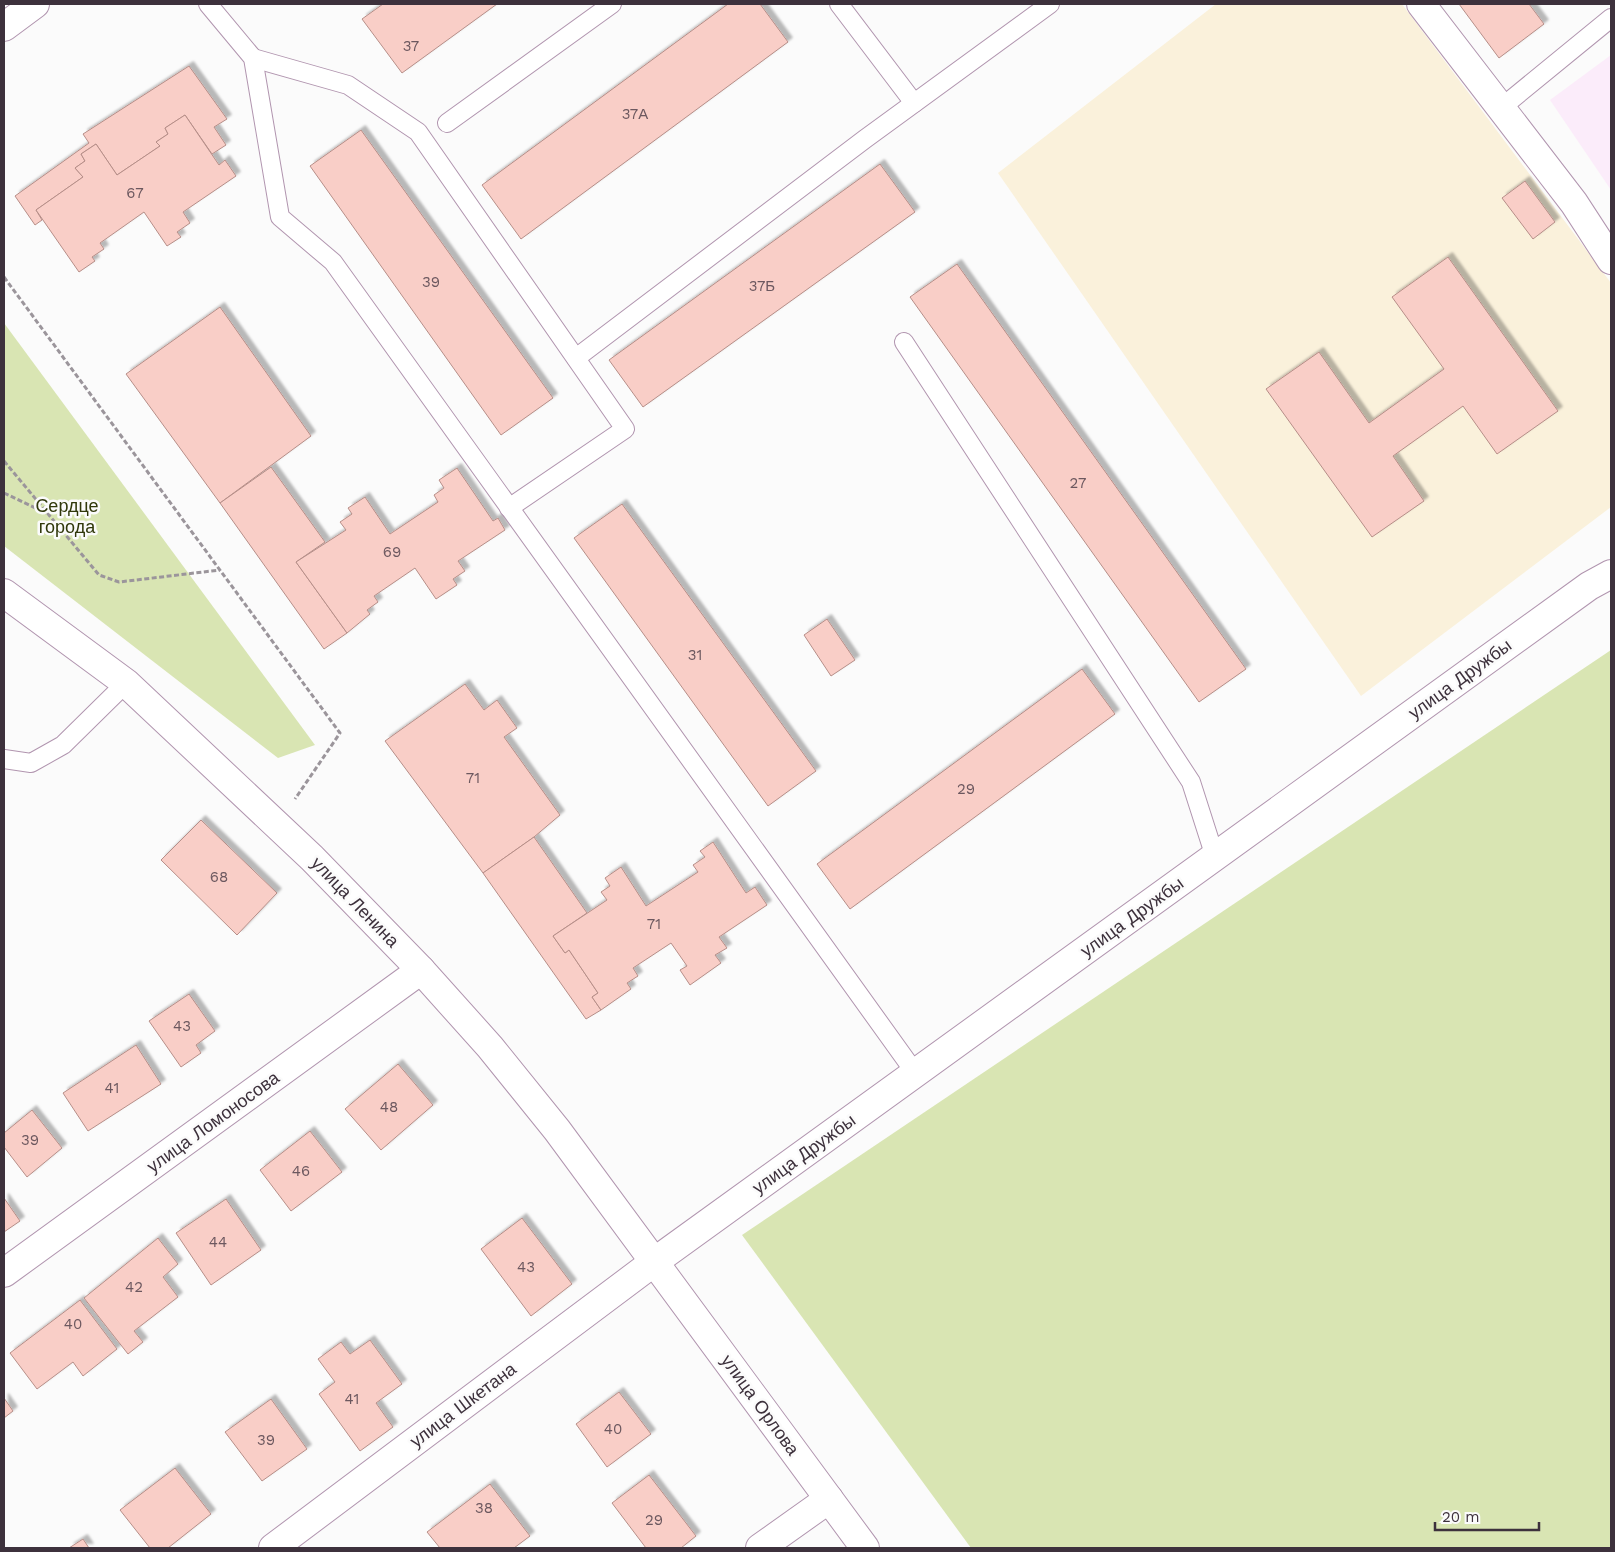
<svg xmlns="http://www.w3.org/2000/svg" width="1615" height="1552" viewBox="0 0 1615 1552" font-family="'Work Sans',sans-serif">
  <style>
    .built { fill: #fbecfa }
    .education { fill: #faf1db }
    .green { fill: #d9e5b3 }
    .building { fill: #f9cec7; stroke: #b68e88; filter: url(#shadow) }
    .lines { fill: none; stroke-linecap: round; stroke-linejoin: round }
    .lane-casing { stroke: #b195af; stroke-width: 20 }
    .street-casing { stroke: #b195af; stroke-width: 30 }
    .secondary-casing { stroke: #b195af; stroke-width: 30 }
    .path { stroke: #9b959b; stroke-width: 3; stroke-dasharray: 5 2.5; stroke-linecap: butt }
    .lane { stroke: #fff; stroke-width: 18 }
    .street { stroke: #fff; stroke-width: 28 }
    .secondary { stroke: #fff; stroke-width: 28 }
    .labels { text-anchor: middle; stroke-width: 5; stroke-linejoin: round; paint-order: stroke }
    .number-label { font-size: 15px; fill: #6c585f }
    .park-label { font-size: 18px; fill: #31390b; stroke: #fbfbfb }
    .street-label { font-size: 18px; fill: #3d313c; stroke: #fbfbfb }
  </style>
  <defs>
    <filter id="shadow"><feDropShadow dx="4.5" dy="-4.5" stdDeviation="1" flood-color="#0004"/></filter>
  </defs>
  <rect width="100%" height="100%" fill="#fbfbfb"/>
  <!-- built -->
  <polygon class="built" points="1611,55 1611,190 1550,100"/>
  <!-- education -->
  <polygon class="education" points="1216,4 1402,4 1611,283 1611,507 1361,696 998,173"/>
  <!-- green -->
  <g class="green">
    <polygon points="4,323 315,745 278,758 4,546"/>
    <polygon points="1611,650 1611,1548 971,1548 742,1235"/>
  </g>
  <!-- building -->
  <g class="building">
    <polygon points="383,4 497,4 402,73 362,19"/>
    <polygon points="728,4 760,4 788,42 521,239 482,185"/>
    <polygon points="1459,4 1529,4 1544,24 1499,58"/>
    <polygon points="189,66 227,119 214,127 226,145 212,154 185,115 165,128 168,134 156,142 160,146 117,175 96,144 81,154 85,161 75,168 83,177 36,210 42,220 35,225 15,196 89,143 83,134"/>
    <polygon points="185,115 219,165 225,160 236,176 183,212 190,223 177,232 181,237 167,246 144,212 100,243 104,249 92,257 95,261 79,272 36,210 83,177 75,168 85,161 81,154 96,144 117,175 160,146 156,142 168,134 165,128"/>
    <polygon points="361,130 553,398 501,435 310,166"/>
    <polygon points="880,164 915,212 643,407 609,360"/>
    <polygon points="1525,181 1555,222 1533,239 1502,198"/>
    <polygon points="1448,257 1558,411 1497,454 1463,406 1393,456 1424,501 1372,537 1266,389 1319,352 1369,423 1444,369 1392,297"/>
    <polygon points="957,264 1246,669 1199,702 910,297"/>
    <polygon points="220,307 311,436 220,503 126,374"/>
    <polygon points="271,467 325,542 296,562 347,633 324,649 220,503"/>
    <polygon points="457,468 493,521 498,518 505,530 458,561 465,571 453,579 457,585 436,599 415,568 374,596 378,602 367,610 370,614 347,633 296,562 346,530 340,522 352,514 348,508 365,497 390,534 438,502 434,495 444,488 439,480"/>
    <polygon points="622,504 816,771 768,806 574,538"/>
    <polygon points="827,619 855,660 831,676 804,635"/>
    <polygon points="1082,669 1115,714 850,909 817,864"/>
    <polygon points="465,684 484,710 497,700 517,728 504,737 560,815 534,837 483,873 385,741"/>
    <polygon points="201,820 277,893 237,935 161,860"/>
    <polygon points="534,837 587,913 553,936 565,953 569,950 598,993 592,997 601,1010 586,1019 483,873"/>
    <polygon points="713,842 746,893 755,887 767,905 719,937 727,948 715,955 721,963 690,985 680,970 687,966 671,943 633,968 638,976 627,983 631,989 601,1010 592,997 598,993 569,950 565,953 553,936 607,900 601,892 610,886 605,878 621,867 646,906 698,872 693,865 705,857 700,851"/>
    <polygon points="189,994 215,1031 196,1045 201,1053 181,1067 149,1021"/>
    <polygon points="136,1045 161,1084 88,1131 63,1093"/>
    <polygon points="398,1064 433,1105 381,1150 345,1109"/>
    <polygon points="32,1110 62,1148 27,1177 4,1147 4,1133"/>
    <polygon points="310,1131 342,1172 291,1211 260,1170"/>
    <polygon points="4,1198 20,1221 4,1232"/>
    <polygon points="226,1199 261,1250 211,1285 176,1233"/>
    <polygon points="522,1218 572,1284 531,1316 481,1249"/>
    <polygon points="158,1238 178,1264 163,1277 178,1297 134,1331 143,1342 128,1354 84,1298"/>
    <polygon points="80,1300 117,1349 83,1376 73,1362 37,1389 10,1353"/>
    <polygon points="370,1340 402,1384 376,1403 393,1427 360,1451 319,1394 335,1382 318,1359 341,1342 350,1354"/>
    <polygon points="619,1392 651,1434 607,1467 576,1424"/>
    <polygon points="4,1398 13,1411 4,1418"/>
    <polygon points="271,1399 307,1449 262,1481 225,1432"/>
    <polygon points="175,1468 211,1514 168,1548 150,1548 120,1510"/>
    <polygon points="649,1475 696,1536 681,1548 646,1548 612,1503"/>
    <polygon points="490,1484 530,1536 514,1548 440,1548 427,1532"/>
    <polygon points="83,1539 89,1548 69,1548"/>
  </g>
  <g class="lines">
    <!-- lane casing -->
    <g class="lane-casing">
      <g id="lane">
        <polyline points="208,4 253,58 280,217 333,262 916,1074"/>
        <polyline points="839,4 914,103"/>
        <polyline points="253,58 348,85 418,132 625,429 509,508"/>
        <polyline points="1501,108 1611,18"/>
        <polyline points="447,123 612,4"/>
        <polyline points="904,342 1191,782 1215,857"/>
        <polyline points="576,358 865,139 1050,4"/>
        <polyline points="4,759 31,763 63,745 126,683"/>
      </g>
    </g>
    <!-- street casing -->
    <g class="street-casing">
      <g id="street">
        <polyline points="1421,4 1574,203 1611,260"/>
        <polyline points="4,1273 421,970"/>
        <polyline points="273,1548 654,1262"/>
        <polyline points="760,1548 829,1499"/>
      </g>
    </g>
    <!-- secondary casing -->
    <g class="secondary-casing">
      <g id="secondary">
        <polyline points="4,27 35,4"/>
        <polyline points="4,593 126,683 312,858 421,970 490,1047 557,1130 865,1548"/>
        <polyline points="654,1262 1589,586 1611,574"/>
      </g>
    </g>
    <!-- path -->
    <g class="path">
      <polyline points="4,277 340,733 295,799"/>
      <polyline points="4,461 99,575 119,582 220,570"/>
      <polyline points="4,493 46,513"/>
    </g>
    <!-- lane -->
    <use href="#lane" class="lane"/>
    <!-- street -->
    <use href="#street" class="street"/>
    <!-- secondary -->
    <use href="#secondary" class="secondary"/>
  </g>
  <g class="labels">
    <!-- number labels -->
    <g class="number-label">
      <text x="411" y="51">37</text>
      <text x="635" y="119">37А</text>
      <text x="135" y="198">67</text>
      <text x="431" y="287">39</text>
      <text x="762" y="291">37Б</text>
      <text x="1078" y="488">27</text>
      <text x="392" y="557">69</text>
      <text x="695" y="660">31</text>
      <text x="473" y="783">71</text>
      <text x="966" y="794">29</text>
      <text x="219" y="882">68</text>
      <text x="654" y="929">71</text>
      <text x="182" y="1031">43</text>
      <text x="112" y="1093">41</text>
      <text x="389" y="1112">48</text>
      <text x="30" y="1145">39</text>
      <text x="301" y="1176">46</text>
      <text x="218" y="1247">44</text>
      <text x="526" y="1272">43</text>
      <text x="134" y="1292">42</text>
      <text x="73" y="1329">40</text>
      <text x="352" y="1404">41</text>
      <text x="613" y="1434">40</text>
      <text x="266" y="1445">39</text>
      <text x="484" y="1513">38</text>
      <text x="654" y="1525">29</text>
    </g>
    <!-- park labels -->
    <g class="park-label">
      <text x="67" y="512">Сердце<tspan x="67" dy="21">города</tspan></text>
    </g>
    <!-- street labels -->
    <g class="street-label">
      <text transform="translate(1460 679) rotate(-36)" y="6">улица Дружбы</text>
      <text transform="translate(355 902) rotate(46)" y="6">улица Ленина</text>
      <text transform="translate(1132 917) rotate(-36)" y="6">улица Дружбы</text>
      <text transform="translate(213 1122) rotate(-36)" y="6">улица Ломоносова</text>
      <text transform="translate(804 1154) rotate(-36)" y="6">улица Дружбы</text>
      <text transform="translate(463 1405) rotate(-37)" y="6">улица Шкетана</text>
      <text transform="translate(760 1405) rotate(54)" y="6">улица Орлова</text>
    </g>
  </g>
  <!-- border -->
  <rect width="1615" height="1552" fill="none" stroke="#3d313c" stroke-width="10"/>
  <!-- scale -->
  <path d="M1435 1522v8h104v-8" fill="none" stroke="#3d313c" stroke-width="2.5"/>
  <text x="1442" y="1522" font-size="15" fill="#3d313c" stroke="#fbfbfb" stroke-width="4" paint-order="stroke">20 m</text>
</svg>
